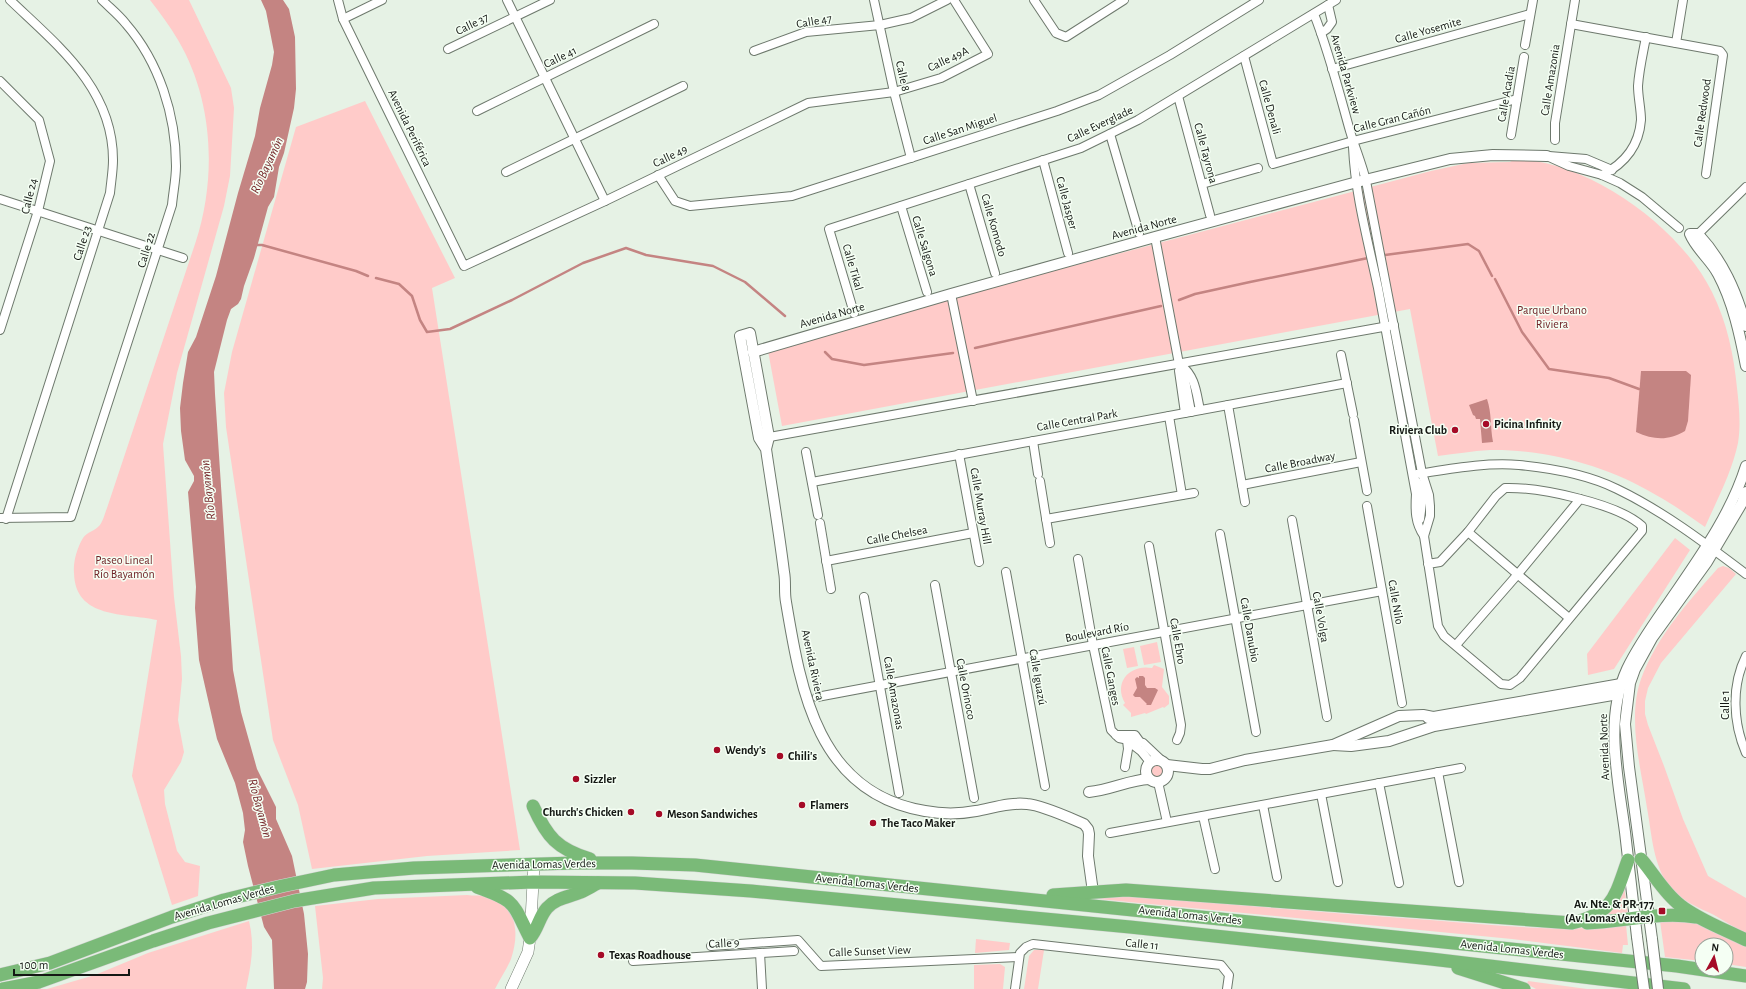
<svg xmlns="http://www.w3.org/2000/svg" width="1746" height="989" viewBox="0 0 1746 989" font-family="'Alegreya Sans',sans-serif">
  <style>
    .green { fill: #ffcbc9 }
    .water { fill: #c48482 }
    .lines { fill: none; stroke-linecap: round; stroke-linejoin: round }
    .stream { stroke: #c48482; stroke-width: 2.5 }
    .minor-casing { stroke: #6e796d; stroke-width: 10 }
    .tertiary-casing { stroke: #6e796d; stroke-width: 12 }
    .secondary-casing { stroke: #6e796d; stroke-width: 12 }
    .trunk-casing { stroke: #d5d5d5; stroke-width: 14 }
    .minor { stroke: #fff; stroke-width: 8 }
    .tertiary { stroke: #fff; stroke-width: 10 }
    .secondary { stroke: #fff; stroke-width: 11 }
    .trunk { stroke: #7aba78; stroke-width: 13 }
    .tertiary-bridge-casing { stroke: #6e796d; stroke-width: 12; stroke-linecap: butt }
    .tertiary-bridge { stroke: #fff; stroke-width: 10 }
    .poi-dot { fill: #a50b27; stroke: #f5fff4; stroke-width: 1.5 }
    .labels { text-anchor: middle; stroke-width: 3; stroke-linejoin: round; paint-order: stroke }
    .street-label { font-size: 12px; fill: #141814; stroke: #f5fff4 }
    .park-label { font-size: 12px; fill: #702327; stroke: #f5fff4 }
    .poi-label { font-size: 12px; font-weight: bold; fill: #141814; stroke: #f5fff4; text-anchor: start }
    .water-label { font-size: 13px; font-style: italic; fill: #76292c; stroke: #f5fff4 }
  </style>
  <rect width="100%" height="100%" fill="#e6f2e5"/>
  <!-- green -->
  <g class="green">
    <path d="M 150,0 L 189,0 L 231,88 L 234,108 L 230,176 L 224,206 L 177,373 L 163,444 L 174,597 L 181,656 L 182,679 L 178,720 L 184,752 L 181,762 L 164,790 L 165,804 L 177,851 L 185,862 L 200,866 L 198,896 L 172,905 L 132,776 L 157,620 C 125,613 75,619 74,573 C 73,562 77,548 83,538 C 87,532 95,531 100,525 C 103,521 105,513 107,508 L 196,241 C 217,176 213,99 178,40 C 170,26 160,13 150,0 Z"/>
    <polygon points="365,101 455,278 432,288 520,850 427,856 312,869 298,805 273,740 226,427 224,393 232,352 296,127"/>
    <path d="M 1515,159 C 1589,161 1680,227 1712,292 C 1727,322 1734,356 1737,388 C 1739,406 1741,425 1738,443 C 1732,472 1717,500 1705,527 C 1689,516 1673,504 1656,495 C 1608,466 1546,449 1490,450 C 1472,451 1455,454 1438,456 L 1410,309 L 782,426 L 768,351 L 902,311 L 1431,171 L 1468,163 L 1510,162 Z"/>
    <polygon points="1675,538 1690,550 1614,669 1588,675 1587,654"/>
    <path d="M 1723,566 L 1729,568 L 1736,574 L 1661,663 L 1648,688 L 1645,701 L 1645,714 L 1648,725 L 1664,766 L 1683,819 L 1708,876 L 1746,898 L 1746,933 C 1735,928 1725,921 1714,915 C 1699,908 1682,901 1671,888 C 1653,867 1652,835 1647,808 C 1641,768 1627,719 1641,679 C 1657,636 1688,602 1718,568 Z"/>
    <polygon points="1157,642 1161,662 1144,665 1140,646"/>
    <polygon points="1134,647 1138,666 1127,668 1123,649"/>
    <path d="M 1154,665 L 1164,669 L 1162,687 L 1169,696 L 1169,704 L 1164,708 L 1163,707 L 1146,714 L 1145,713 L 1131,717 L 1131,713 L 1123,705 L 1125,703 C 1113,682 1130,664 1152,668 Z"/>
    <circle cx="1157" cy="771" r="7"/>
    <polygon points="1624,885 1628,916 1603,915"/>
    <path d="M 467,895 C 473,896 480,895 486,896 C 517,905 520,932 511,959 C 507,969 500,979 495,989 L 322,989 L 323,978 L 315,906 L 378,899 Z"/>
    <path d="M 1127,896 C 1228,904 1329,913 1430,920 C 1495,925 1561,933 1626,925 L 1628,945 L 1623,945 L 1622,953 L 1512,939 L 1088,898 Z"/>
    <polygon points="1688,919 1746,946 1746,967 1726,964 1726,945 1702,945 1702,961 1665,957 1660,921"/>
    <path d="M 249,921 C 255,946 251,965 246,989 L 47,989 L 95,975 L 148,953 Z"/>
    <polygon points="976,939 1010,943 1009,950 975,953"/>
    <polygon points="1034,950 1044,950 1038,989 1024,989 1029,956"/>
    <polygon points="1000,964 1005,967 1003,989 974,989 974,965"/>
    <polygon points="1528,981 1587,989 1536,989 1527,984"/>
  </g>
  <!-- water -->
  <g class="water">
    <polygon points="261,0 283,0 289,9 295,37 296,89 294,108 284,153 279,167 274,197 268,207 254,258 244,286 241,299 238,304 231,309 227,320 214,372 215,394 233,670 241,712 257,769 276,807 276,819 292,856 304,914 308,954 307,982 305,989 274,989 272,940 264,927 248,866 243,842 245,830 243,813 235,783 217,739 199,660 195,608 196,587 188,492 194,481 194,476 185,460 181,431 180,408 183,383 188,352 196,337 216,276 238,193 255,136 260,108 272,65 274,52 266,11"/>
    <path d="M 1641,371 L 1686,371 L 1691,375 L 1688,421 L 1685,431 C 1668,441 1654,440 1636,432 Z"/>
    <path d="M 1487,399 C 1492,414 1490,426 1493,442 L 1482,443 L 1480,419 L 1476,419 L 1475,416 L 1473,415 L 1469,405 Z"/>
    <polygon points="1139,676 1143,676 1145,678 1145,685 1147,688 1155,688 1158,690 1151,705 1146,705 1147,704 1140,697 1135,697 1133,695 1137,688 1135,679 1137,677 1139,678"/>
  </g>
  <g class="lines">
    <!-- stream -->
    <g class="stream">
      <polyline points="255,245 262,245 356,271 368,276"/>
      <polyline points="1385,255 1468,244 1479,251 1492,276"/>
      <polyline points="376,278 399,284 412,296 420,320 427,332 450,329 512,300 583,263 626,248 646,255 713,266 745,282 785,316"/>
      <polyline points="1495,279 1522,332 1549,369 1609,378 1639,389"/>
      <polyline points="1179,300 1195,294 1250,282 1368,258"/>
      <polyline points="975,348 1161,306"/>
      <polyline points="825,352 832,359 864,365 953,353"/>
    </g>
    <!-- minor casing -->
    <g class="minor-casing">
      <g id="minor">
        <polyline points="338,0 343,19 464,266 605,201 808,103 894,92 941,78 988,54 954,0"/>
        <polyline points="507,0 605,201"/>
        <polyline points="874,0 894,92 911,158"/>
        <polyline points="1034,0 1056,33 1066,37 1124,0"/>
        <path d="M 1314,14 C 1329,52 1339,92 1350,131 C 1355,148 1362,164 1366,181 L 1422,473 L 1429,495 L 1430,506 L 1430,516 L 1424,536 L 1438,626 L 1444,636 L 1501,684 L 1510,685 L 1520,678 L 1642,531 L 1642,526 C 1617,503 1538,487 1505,488 L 1496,496 L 1468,532 L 1440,562 L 1428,564"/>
        <polyline points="343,19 382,0"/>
        <polyline points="1571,24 1709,49 1720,51 1723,55 1706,174"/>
        <polyline points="1321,33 1327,29 1332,22 1328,5"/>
        <polyline points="1676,43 1683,0"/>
        <polyline points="1525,45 1533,0"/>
        <polyline points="448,49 550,0"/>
        <polyline points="754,51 806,32 880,25 911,18 947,0"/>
        <polyline points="1244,56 1273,164 1353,141 1517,99"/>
        <polyline points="1332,69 1530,14"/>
        <polyline points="0,81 39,120 50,161 38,211 0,330"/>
        <polyline points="1178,96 1210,215"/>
        <polyline points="477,111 654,24"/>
        <polyline points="1110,134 1139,233"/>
        <polyline points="1511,135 1524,57"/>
        <polyline points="1555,140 1555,123 1575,0"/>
        <path d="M 1353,147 C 1355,194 1368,241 1378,288 C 1391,356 1403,425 1416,494 C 1415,510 1415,523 1424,536"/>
        <polyline points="1547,156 1569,166 1602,175 1620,183 1642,197 1679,228"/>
        <polyline points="1549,156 1586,159 1612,170"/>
        <polyline points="1043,160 1068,253"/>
        <polyline points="506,172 683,86"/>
        <polyline points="658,175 675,201 690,206 792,196 1057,111 1099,95 1170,55 1259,0"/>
        <path d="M 1602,175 C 1624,164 1639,146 1641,120 C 1641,109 1638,97 1638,86 C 1639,70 1643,53 1646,37"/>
        <polyline points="969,184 995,273"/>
        <polyline points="1202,184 1258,168"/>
        <polyline points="0,199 183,258"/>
        <polyline points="901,206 927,292"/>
        <polyline points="1155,237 1179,364 1185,380 1191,412"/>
        <polyline points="1694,238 1746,187"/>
        <polyline points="951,294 973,401"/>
        <polyline points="854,313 829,229 1081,148 1138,120 1336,0"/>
        <polyline points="1341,355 1353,414"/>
        <path d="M 1180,364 C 1196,377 1196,392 1200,410"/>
        <polyline points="1179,371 1185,413"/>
        <polyline points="1228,405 1245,502"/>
        <polyline points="1169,416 1182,495"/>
        <polyline points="1354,420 1367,491"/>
        <polyline points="764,438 1394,325"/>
        <polyline points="1033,441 1038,474"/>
        <polyline points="806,452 818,515"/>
        <polyline points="959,454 979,562"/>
        <path d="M 1417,474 C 1450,469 1486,462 1519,465 C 1550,468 1589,475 1617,489 C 1663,511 1705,543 1746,574"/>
        <polyline points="1040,481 1050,543"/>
        <polyline points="812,482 1347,383"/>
        <polyline points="1417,482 1423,495 1420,519"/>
        <polyline points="1242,485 1361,462"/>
        <polyline points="1367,506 1402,703"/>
        <path d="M 0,518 L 71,517 L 172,205 C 173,193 176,179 176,166 C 176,115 159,62 126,24 C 119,15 110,8 102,0"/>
        <path d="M 6,519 L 110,193 C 111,182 113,171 113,160 C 113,88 57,45 10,0"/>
        <polyline points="1046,519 1194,493"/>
        <polyline points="1292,520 1327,717"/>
        <polyline points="820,523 831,589"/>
        <polyline points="1468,532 1569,618"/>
        <polyline points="1220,534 1256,732"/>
        <polyline points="1149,546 1181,725 1180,733 1177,740"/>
        <polyline points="1078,559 1093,645 1111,730 1119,738 1143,743 1161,760"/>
        <polyline points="826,561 973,533"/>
        <polyline points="1006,572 1045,786"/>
        <polyline points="935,585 974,798"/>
        <polyline points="864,597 899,793"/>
        <polyline points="1456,645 1518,574 1580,499"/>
        <path d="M 1746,656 C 1731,686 1733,723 1746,753"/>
        <polyline points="817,697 1382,591"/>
        <polyline points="1116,735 1135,735 1140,742"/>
        <polyline points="1128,741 1141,751 1150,762"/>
        <polyline points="1125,767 1128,749 1127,740"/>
        <polyline points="1438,772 1459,882"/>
        <polyline points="1158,782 1167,822"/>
        <polyline points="1379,783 1399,883"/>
        <polyline points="1321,794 1338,882"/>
        <polyline points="1263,805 1277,877"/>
        <polyline points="1203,816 1215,869"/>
        <polyline points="1110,833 1461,768"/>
        <polyline points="711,946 798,940 821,966 1019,957"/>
        <polyline points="760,953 762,989"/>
        <polyline points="633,961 794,951"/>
        <polyline points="1015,989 1020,953 1026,947 1033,944 1221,965 1229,975 1227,989"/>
      </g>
    </g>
    <!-- tertiary casing -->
    <g class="tertiary-casing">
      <g id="tertiary">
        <path d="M 1746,326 C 1736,291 1723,261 1698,234 L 1690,234 C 1696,249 1711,260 1718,274 C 1733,302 1740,335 1746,366"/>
        <polyline points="753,352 951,294 1155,237 1357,182 1450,159 1493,155 1547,156"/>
        <path d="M 766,449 L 769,437 L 750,333 L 740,336 L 759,438 L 766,449 C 772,490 779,531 784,572 C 786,582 784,592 786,602 C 801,692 818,793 925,811 C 941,814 960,814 976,811 C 993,808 1010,802 1027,804 C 1042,805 1070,818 1084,824 L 1088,829 L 1089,834 L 1088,856 L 1093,892"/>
        <polyline points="1428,718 1621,684"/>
        <polyline points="1333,745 1351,746 1389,741 1434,726 1618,694"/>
        <circle cx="1157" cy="771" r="11"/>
        <polyline points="1167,765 1202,769 1210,769 1245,760 1333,745 1399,716 1423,715 1433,717"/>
        <path d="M 1089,792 C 1111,790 1129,780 1149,779"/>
        <path d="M 1637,937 C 1633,902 1629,867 1625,832 C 1618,779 1604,719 1627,669 C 1638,646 1653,625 1667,605 C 1697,561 1730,517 1746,466"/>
        <polyline points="1652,939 1629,767 1625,724 1630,683 1635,669 1652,638 1707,562 1742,503 1746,492"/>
      </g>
    </g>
    <!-- secondary casing -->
    <g class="secondary-casing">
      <polyline id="secondary" points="511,989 528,952 530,938 534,864"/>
    </g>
    <!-- trunk casing -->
    <g class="trunk-casing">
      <g id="trunk">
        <path d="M 533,806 C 547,837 557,849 590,859"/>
        <path d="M 1641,859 C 1654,874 1664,893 1680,905 C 1699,920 1724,929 1746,940"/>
        <path d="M 477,887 C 517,901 512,903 530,938 C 538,929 539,917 547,908 C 556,898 569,897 581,892 C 586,890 592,886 598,883"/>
        <path d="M 1053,895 L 1126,890 L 1572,923 C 1614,913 1615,896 1628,860"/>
        <path d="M 1587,923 C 1623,922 1660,911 1696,917"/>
        <polyline points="1458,968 1524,989"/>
        <polyline points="0,975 50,963 172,917 224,900 282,886 334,875 414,868 574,863 632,863 695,865 1677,966 1746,976"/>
        <polyline points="3,989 39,982 153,941 208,923 294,901 374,888 533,882 635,883 751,891 1130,927 1431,959 1684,989"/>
      </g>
    </g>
    <!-- minor -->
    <use href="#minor" class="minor"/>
    <!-- tertiary -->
    <use href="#tertiary" class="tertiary"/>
    <!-- secondary -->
    <use href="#secondary" class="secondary"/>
    <!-- trunk -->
    <use href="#trunk" class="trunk"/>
    <!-- tertiary-bridge casing -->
    <g class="tertiary-bridge-casing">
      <g id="tertiary-bridge">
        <polyline points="1637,937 1644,989"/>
        <polyline points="1652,939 1658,989"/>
      </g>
    </g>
    <!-- tertiary-bridge -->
    <use href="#tertiary-bridge" class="tertiary-bridge"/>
  </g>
  <!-- markers -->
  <g class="poi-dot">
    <circle cx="1486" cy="424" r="4"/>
    <circle cx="1455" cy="430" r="4"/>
    <circle cx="717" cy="750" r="4"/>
    <circle cx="780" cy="756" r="4"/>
    <circle cx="576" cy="779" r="4"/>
    <circle cx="802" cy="805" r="4"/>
    <circle cx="631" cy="812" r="4"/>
    <circle cx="659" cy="814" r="4"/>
    <circle cx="873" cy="823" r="4"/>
    <rect x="1658" y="907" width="8" height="8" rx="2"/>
    <circle cx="601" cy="955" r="4"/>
  </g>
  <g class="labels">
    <!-- street labels -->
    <g class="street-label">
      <text transform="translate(814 21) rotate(-10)" y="4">Calle 47</text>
      <text transform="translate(472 24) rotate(-26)" y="4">Calle 37</text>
      <text transform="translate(1428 30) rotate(-16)" y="4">Calle Yosemite</text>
      <text transform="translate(560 57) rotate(-26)" y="4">Calle 41</text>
      <text transform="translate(948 59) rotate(-25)" y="4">Calle 49A</text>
      <text transform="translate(1346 74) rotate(74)" y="4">Avenida Parkview</text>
      <text transform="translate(903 76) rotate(77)" y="4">Calle 8</text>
      <text transform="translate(1550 80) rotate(-81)" y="4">Calle Amazonia</text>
      <text transform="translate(1506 94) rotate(-80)" y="4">Calle Acadia</text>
      <text transform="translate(1270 107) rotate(75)" y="4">Calle Denali</text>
      <text transform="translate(1702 113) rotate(-82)" y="4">Calle Redwood</text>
      <text transform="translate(1392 119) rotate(-14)" y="4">Calle Gran Cañón</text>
      <text transform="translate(1100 124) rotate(-25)" y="4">Calle Everglade</text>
      <text transform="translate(410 128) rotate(64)" y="4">Avenida Periférica</text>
      <text transform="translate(960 129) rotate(-18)" y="4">Calle San Miguel</text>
      <text transform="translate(1206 153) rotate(75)" y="4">Calle Tayrona</text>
      <text transform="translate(670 156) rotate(-26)" y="4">Calle 49</text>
      <text transform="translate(29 196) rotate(-76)" y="4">Calle 24</text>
      <text transform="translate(1067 203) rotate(75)" y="4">Calle Jasper</text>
      <text transform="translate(994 225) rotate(74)" y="4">Calle Komodo</text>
      <text transform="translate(1144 227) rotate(-15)" y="4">Avenida Norte</text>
      <text transform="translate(82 243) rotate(-72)" y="4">Calle 23</text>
      <text transform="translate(925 246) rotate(73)" y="4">Calle Salgona</text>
      <text transform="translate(146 250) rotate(-73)" y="4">Calle 22</text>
      <text transform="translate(853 267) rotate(74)" y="4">Calle Tikal</text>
      <text transform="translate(832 315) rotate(-16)" y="4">Avenida Norte</text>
      <text transform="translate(1077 420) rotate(-10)" y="4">Calle Central Park</text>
      <text transform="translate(1300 462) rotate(-11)" y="4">Calle Broadway</text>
      <text transform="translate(981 506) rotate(80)" y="4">Calle Murray Hill</text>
      <text transform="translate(897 535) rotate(-11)" y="4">Calle Chelsea</text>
      <text transform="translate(1396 602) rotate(80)" y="4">Calle Nilo</text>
      <text transform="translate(1321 617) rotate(80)" y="4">Calle Volga</text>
      <text transform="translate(1250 630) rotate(80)" y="4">Calle Danubio</text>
      <text transform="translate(1097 632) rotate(-11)" y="4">Boulevard Río</text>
      <text transform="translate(1178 641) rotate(80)" y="4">Calle Ebro</text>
      <text transform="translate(813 665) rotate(78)" y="4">Avenida Riviera</text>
      <text transform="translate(1111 676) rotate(79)" y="4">Calle Ganges</text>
      <text transform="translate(1038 677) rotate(80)" y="4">Calle Iguazú</text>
      <text transform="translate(966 689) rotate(79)" y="4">Calle Orinoco</text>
      <text transform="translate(894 693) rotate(80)" y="4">Calle Amazonas</text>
      <text transform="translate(1725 705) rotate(-90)" y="4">Calle 1</text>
      <text transform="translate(1604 747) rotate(-92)" y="4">Avenida Norte</text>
      <text transform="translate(544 864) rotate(-1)" y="4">Avenida Lomas Verdes</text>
      <text transform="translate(867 883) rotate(6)" y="4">Avenida Lomas Verdes</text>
      <text transform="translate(224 902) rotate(-16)" y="4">Avenida Lomas Verdes</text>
      <text transform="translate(1190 915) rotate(6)" y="4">Avenida Lomas Verdes</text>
      <text transform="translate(724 943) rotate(-3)" y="4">Calle 9</text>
      <text transform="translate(1142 944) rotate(6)" y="4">Calle 11</text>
      <text transform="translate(1512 949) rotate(6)" y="4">Avenida Lomas Verdes</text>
      <text transform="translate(870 951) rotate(-2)" y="4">Calle Sunset View</text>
    </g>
    <!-- park labels -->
    <g class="park-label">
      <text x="1552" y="314">Parque Urbano<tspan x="1552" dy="14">Riviera</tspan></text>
      <text x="124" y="564">Paseo Lineal<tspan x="124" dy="14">Río Bayamón</tspan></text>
    </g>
    <!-- poi labels -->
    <g class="poi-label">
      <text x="1494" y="428">Picina Infinity</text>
      <text x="1447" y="434" text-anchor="end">Riviera Club</text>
      <text x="725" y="754">Wendy's</text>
      <text x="788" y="760">Chili's</text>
      <text x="584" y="783">Sizzler</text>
      <text x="810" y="809">Flamers</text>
      <text x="623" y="816" text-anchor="end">Church's Chicken</text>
      <text x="667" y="818">Meson Sandwiches</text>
      <text x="881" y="827">The Taco Maker</text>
      <text x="1654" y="908" text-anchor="end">Av. Nte. &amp; PR-177<tspan x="1654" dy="14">(Av. Lomas Verdes)</tspan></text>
      <text x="609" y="959">Texas Roadhouse</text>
    </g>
    <!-- water labels -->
    <g class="water-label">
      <text transform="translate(266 165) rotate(-65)" y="5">Río Bayamón</text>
      <text transform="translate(207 490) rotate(-96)" y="5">Río Bayamón</text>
      <text transform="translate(261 808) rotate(75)" y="5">Río Bayamón</text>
    </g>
  </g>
  <!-- north arrow -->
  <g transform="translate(1714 957) rotate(7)"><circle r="19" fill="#f5fff4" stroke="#9ba39a"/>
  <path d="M0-3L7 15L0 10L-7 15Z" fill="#a50b27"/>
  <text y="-6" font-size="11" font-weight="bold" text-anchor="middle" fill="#141814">N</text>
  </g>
  <!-- scale -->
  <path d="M14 969v6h115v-6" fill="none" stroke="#141814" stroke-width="2"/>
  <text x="20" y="969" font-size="12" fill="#141814" stroke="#f5fff4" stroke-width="3" paint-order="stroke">100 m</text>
</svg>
